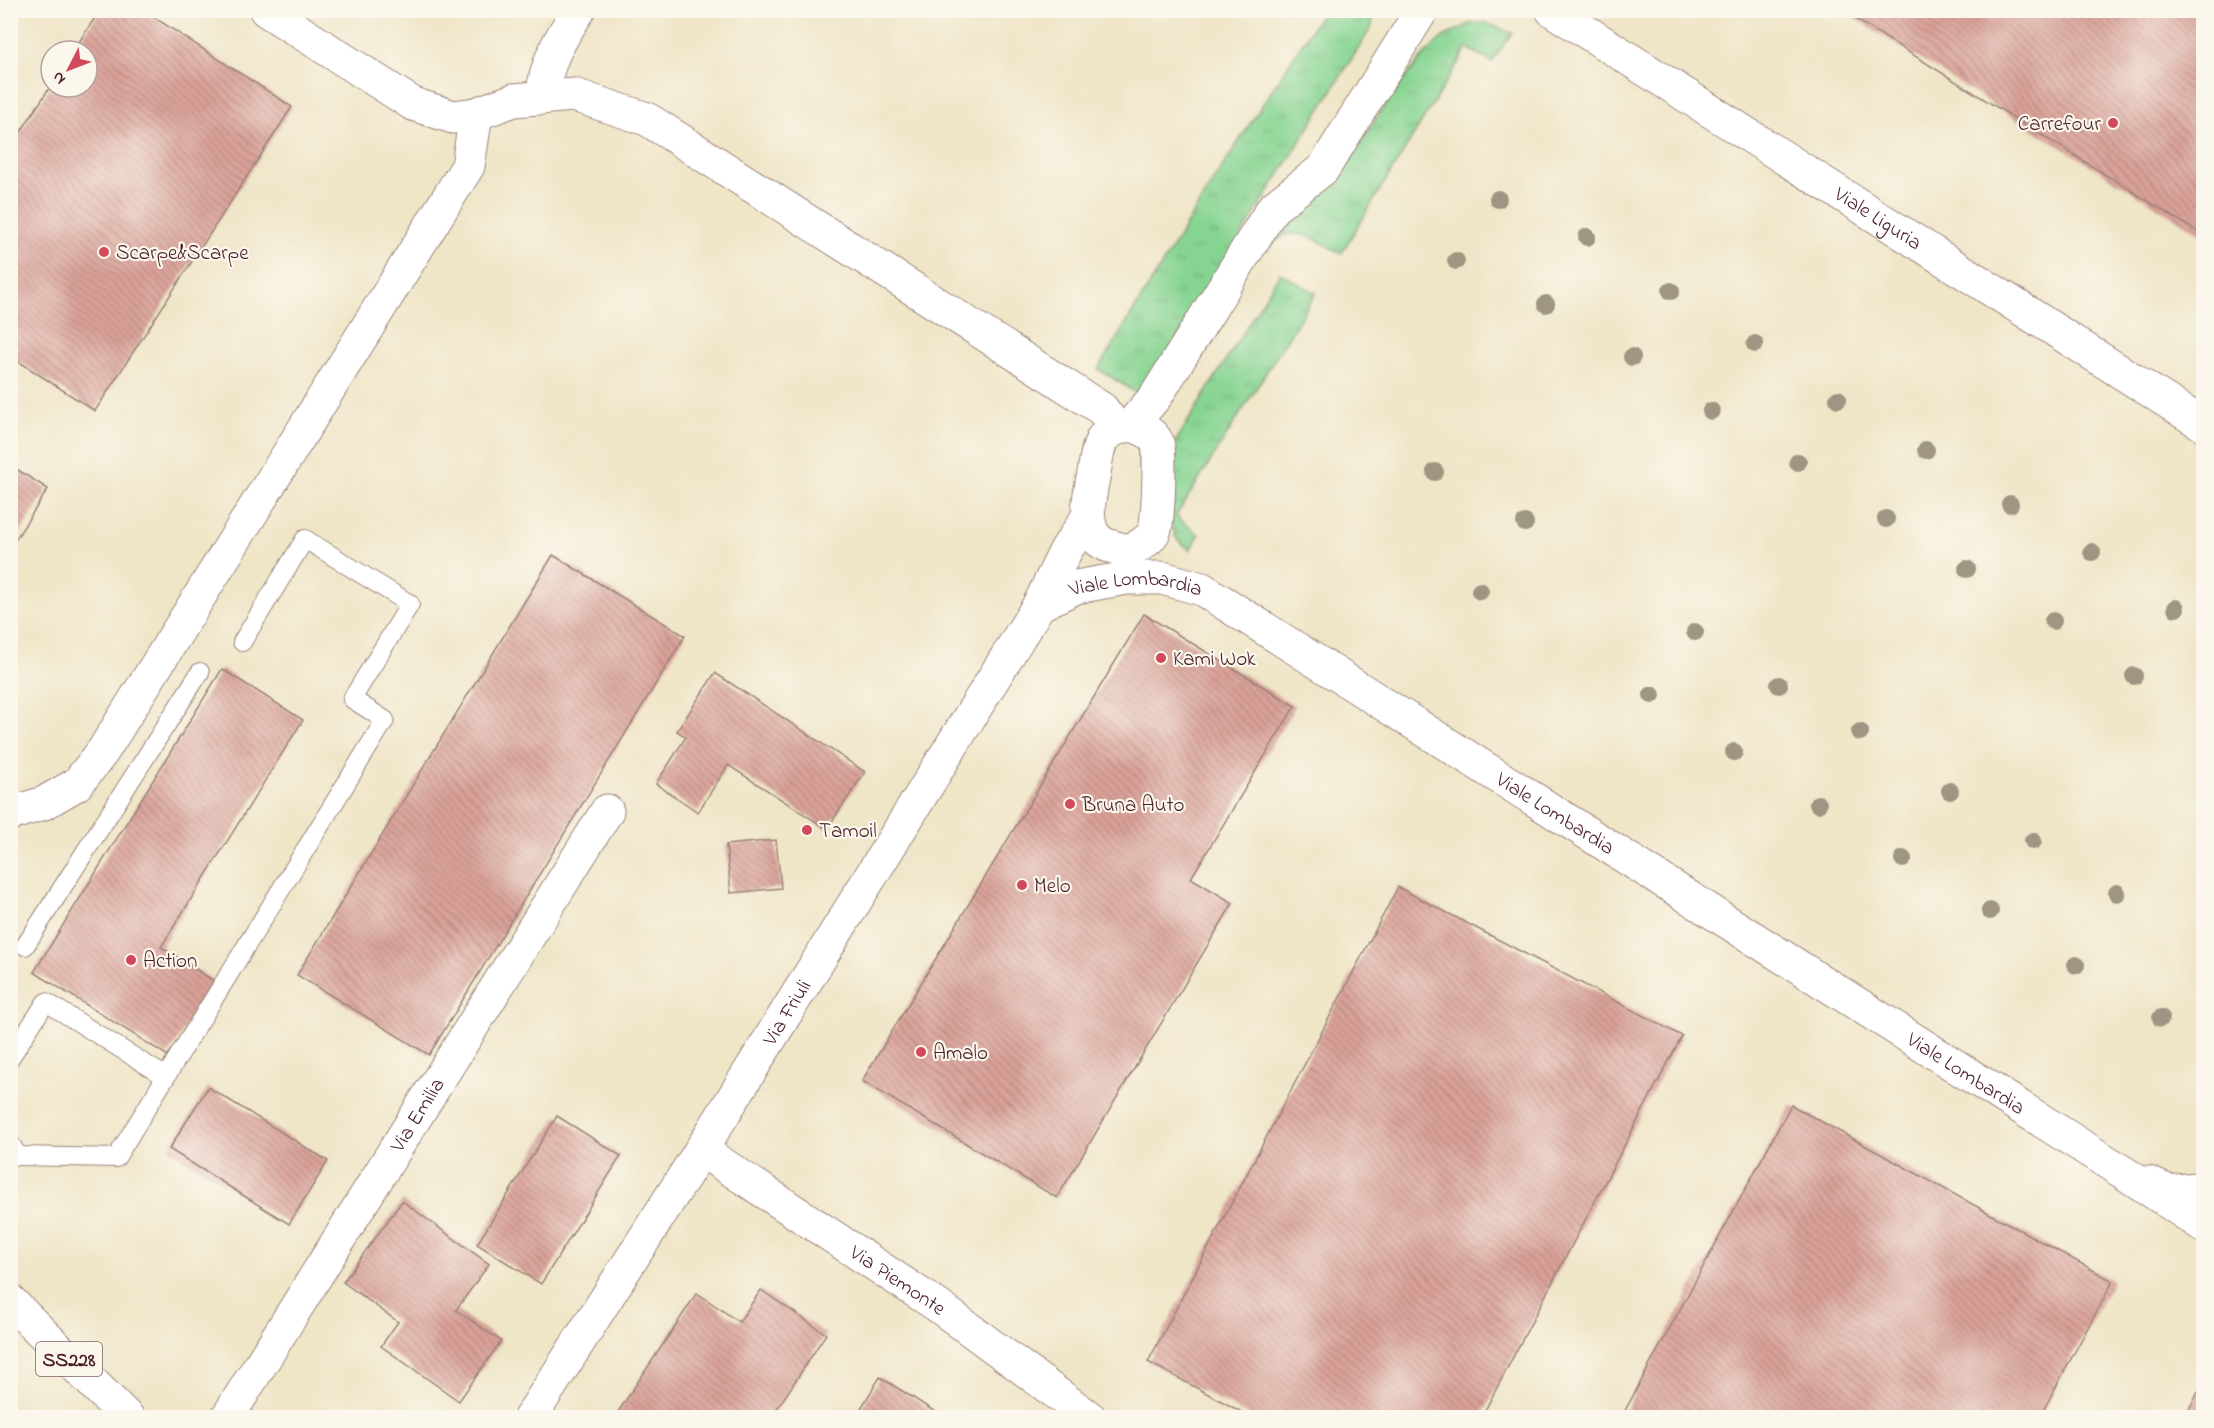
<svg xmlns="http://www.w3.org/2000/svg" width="2214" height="1428" viewBox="0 0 2214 1428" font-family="'Indie Flower',sans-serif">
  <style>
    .grass { fill: url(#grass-tufts); stroke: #687a5e; stroke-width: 1.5 }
    .building { fill: url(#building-back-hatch) }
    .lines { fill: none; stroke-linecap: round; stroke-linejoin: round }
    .lane-casing { stroke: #9c8279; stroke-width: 20 }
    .street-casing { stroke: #9c8279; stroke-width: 35 }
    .primary-casing { stroke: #9c8279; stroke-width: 35 }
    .lane { stroke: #fff; stroke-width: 18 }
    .street { stroke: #fff; stroke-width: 33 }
    .primary { stroke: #fff; stroke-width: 33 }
    .tree { fill: #9e9682 }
    .poi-dot { fill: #d1495b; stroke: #fbf7ec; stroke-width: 2 }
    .labels { text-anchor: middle; stroke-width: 4.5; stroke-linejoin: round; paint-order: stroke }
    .shield { fill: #fbf7ec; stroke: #7f6065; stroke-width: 1.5 }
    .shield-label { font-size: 20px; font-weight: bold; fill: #4a1f2b }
    .poi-label { font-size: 21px; fill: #4a1f2b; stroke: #fbf7ec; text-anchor: start }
    .street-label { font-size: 21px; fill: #4a1f2b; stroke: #fbf7ec }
  </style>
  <defs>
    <pattern id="grass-tufts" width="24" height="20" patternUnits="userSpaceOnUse" patternTransform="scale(1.5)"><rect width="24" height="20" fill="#86d492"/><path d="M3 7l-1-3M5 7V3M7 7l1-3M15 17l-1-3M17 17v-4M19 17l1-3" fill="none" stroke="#75b67e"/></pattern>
    <pattern id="building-back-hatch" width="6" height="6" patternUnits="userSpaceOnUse" patternTransform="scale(1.5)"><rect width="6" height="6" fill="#daa39a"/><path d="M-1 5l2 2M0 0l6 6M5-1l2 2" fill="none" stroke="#b3847e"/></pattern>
  </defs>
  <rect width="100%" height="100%" fill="#fbf7ec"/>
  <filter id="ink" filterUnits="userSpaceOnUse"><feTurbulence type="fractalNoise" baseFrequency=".0167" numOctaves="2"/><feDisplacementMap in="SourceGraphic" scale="12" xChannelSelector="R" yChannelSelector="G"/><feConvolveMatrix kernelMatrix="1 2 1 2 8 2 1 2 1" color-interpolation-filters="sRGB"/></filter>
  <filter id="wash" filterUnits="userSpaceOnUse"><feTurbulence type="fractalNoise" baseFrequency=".008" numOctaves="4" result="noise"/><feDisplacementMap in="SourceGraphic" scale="24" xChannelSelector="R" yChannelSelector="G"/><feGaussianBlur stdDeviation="1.35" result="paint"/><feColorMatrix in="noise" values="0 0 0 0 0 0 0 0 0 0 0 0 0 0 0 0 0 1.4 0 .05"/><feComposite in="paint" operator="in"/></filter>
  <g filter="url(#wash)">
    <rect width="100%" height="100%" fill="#efe5c7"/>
    <!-- grass -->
    <g class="grass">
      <polygon points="1323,11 1375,11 1375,13 1371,28 1141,396 1098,369 1210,186"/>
      <path d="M 1487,23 L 1512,33 L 1492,62 L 1467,48 L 1341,254 C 1312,238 1292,219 1266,251 L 1263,249 L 1296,204 L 1323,193 L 1336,181 L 1390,97 L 1423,56 L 1443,37 L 1470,24 Z"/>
      <polygon points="1280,273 1316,293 1176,516 1199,535 1190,550 1176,538 1171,522 1174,444"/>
    </g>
    <g id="blocks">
      <!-- building -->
      <g class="building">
        <polygon points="100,10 143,10 292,107 95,411 10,356 10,148 50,87 87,87 87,51 73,51"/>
        <polygon points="1841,10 2204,10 2204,236"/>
        <polygon points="10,465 48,489 10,548"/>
        <polygon points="553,555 685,636 429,1055 297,975"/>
        <polygon points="1144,614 1295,706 1191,878 1233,903 1057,1198 862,1081"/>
        <polygon points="222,669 303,720 161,947 214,981 168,1056 34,972"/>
        <polygon points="715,673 865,772 827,829 728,765 698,812 656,784 686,737 677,731"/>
        <polygon points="776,840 781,888 731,893 726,845"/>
        <polygon points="1398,887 1682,1036 1481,1418 1253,1418 1148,1362"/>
        <polygon points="208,1087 328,1161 289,1224 169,1149"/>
        <polygon points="1791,1105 2113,1281 2039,1418 1621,1418"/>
        <polygon points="557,1116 621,1156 541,1284 477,1244"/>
        <polygon points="402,1201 489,1264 456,1310 501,1341 459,1401 381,1346 398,1322 343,1282"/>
        <polygon points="761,1290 826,1334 771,1418 614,1418 697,1293 739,1322"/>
        <polygon points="880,1377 945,1418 855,1418"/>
        <polygon points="2204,1382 2204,1418 2184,1418"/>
      </g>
    </g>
  </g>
  <g filter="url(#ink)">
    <use href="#blocks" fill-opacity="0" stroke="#9c8279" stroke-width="1.5"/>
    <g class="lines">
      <!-- lane casing -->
      <g class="lane-casing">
        <g id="lane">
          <polyline points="25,946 200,672"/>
          <polyline points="10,1058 46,1002 166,1077"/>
          <polyline points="10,1143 18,1156 116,1158 385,720 352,699 410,604 305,539 242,642"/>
        </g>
      </g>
      <!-- street casing -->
      <g class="street-casing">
        <g id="street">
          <polyline points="266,10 413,104 453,117 476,114 514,100 574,95 647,119 1102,409 1116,428"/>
          <path id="s1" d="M 1552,10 L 2204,425"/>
          <path d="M 542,98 C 546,62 559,40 579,10"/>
          <polyline points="1131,425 1156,396 1273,208 1323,169 1422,10"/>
          <path d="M 1131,425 C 1141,428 1152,432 1157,442 C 1161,452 1158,518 1155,529 C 1152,539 1137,549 1127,550 C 1123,550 1117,548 1113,547 C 1078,539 1089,499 1094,473 C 1096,462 1097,448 1103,438 C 1110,429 1121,427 1131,425 Z"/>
          <path id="s2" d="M 1039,605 L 1076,587 L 1127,578 L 1162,578 L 1202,589 L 2129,1176 L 2204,1226"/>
          <polyline points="10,814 44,803 77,784 103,751 468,166 476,114"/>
          <path id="s3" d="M 701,1150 L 938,1306 L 1090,1418"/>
          <polyline points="2148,1183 2170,1192 2204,1188"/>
          <path id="s4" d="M 227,1418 L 607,811"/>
          <path id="s5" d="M 530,1418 L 701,1150 L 1039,605 L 1066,550 L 1087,518"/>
        </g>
      </g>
      <!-- primary casing -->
      <g class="primary-casing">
        <polyline id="primary" points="10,1301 128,1418"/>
      </g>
      <!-- lane -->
      <use href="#lane" class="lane"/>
      <!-- street -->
      <use href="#street" class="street"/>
      <!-- primary -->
      <use href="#primary" class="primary"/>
    </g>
    <!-- trees -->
    <g class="tree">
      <circle cx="1498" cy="199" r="9"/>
      <circle cx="1587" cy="237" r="9"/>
      <circle cx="1456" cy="261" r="9"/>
      <circle cx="1671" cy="291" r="9"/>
      <circle cx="1546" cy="304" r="9"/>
      <circle cx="1755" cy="344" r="9"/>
      <circle cx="1632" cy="357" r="9"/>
      <circle cx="1838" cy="399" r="9"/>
      <circle cx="1711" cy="411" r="9"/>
      <circle cx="1926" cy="450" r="9"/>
      <circle cx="1798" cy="462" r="9"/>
      <circle cx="1435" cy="472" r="9"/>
      <circle cx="2010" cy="504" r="9"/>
      <circle cx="1886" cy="519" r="9"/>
      <circle cx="1525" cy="523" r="9"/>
      <circle cx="2092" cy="552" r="9"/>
      <circle cx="1967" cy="569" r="9"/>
      <circle cx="1480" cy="591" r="9"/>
      <circle cx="2176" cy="608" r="9"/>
      <circle cx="2053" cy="621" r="9"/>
      <circle cx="1695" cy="632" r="9"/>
      <circle cx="2134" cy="676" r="9"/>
      <circle cx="1779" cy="685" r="9"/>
      <circle cx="1652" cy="695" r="9"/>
      <circle cx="1860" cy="732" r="9"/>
      <circle cx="1734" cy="752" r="9"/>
      <circle cx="1950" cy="791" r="9"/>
      <circle cx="1818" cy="804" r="9"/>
      <circle cx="2033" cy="841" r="9"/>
      <circle cx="1903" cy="859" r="9"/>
      <circle cx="2117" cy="893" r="9"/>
      <circle cx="1990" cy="911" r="9"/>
      <circle cx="2076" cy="965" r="9"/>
      <circle cx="2161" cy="1018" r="9"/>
    </g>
  </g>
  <!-- markers -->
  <g class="poi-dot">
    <circle cx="2113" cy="123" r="6"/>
    <circle cx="104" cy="252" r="6"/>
    <circle cx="1161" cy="658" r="6"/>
    <circle cx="1070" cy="804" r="6"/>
    <circle cx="807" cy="830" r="6"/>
    <circle cx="1022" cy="885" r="6"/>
    <circle cx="131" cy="960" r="6"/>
    <circle cx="921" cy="1052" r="6"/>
  </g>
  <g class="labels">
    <!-- shield labels -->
    <rect class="shield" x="36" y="1342" width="66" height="34" rx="4.5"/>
    <g class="shield-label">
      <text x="69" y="1366">SS228</text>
    </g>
    <!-- poi labels -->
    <g class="poi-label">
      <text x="2101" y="130" text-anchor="end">Carrefour</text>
      <text x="116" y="259">Scarpe&amp;Scarpe</text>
      <text x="1173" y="665">Kami Wok</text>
      <text x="1082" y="811">Bruna Auto</text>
      <text x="819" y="837">Tamoil</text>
      <text x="1034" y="892">Melo</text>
      <text x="143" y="967">Action</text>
      <text x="933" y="1059">Amalo</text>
    </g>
    <!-- street labels -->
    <g class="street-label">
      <text dy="7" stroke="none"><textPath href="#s1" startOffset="387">Viale Liguria</textPath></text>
      <text dy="7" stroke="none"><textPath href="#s2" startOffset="102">Viale Lombardia</textPath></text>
      <text dy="7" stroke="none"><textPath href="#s2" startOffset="588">Viale Lombardia</textPath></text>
      <text dy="7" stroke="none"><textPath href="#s5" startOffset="480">Via Friuli</textPath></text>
      <text dy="7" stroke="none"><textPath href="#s2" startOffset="1074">Viale Lombardia</textPath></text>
      <text dy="7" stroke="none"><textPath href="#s4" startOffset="358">Via Emilia</textPath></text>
      <text dy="7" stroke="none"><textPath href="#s3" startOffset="236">Via Piemonte</textPath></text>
    </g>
  </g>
  <!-- margin -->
  <rect width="2214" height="1428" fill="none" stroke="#fbf7ec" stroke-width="36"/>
  <!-- north arrow -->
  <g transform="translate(69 69) rotate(228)"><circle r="28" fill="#fbf7ec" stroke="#b4a19f" stroke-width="1.5"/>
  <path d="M0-4.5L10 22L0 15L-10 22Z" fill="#d1495b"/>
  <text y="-9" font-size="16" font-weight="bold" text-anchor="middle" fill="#4a1f2b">N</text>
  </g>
</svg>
